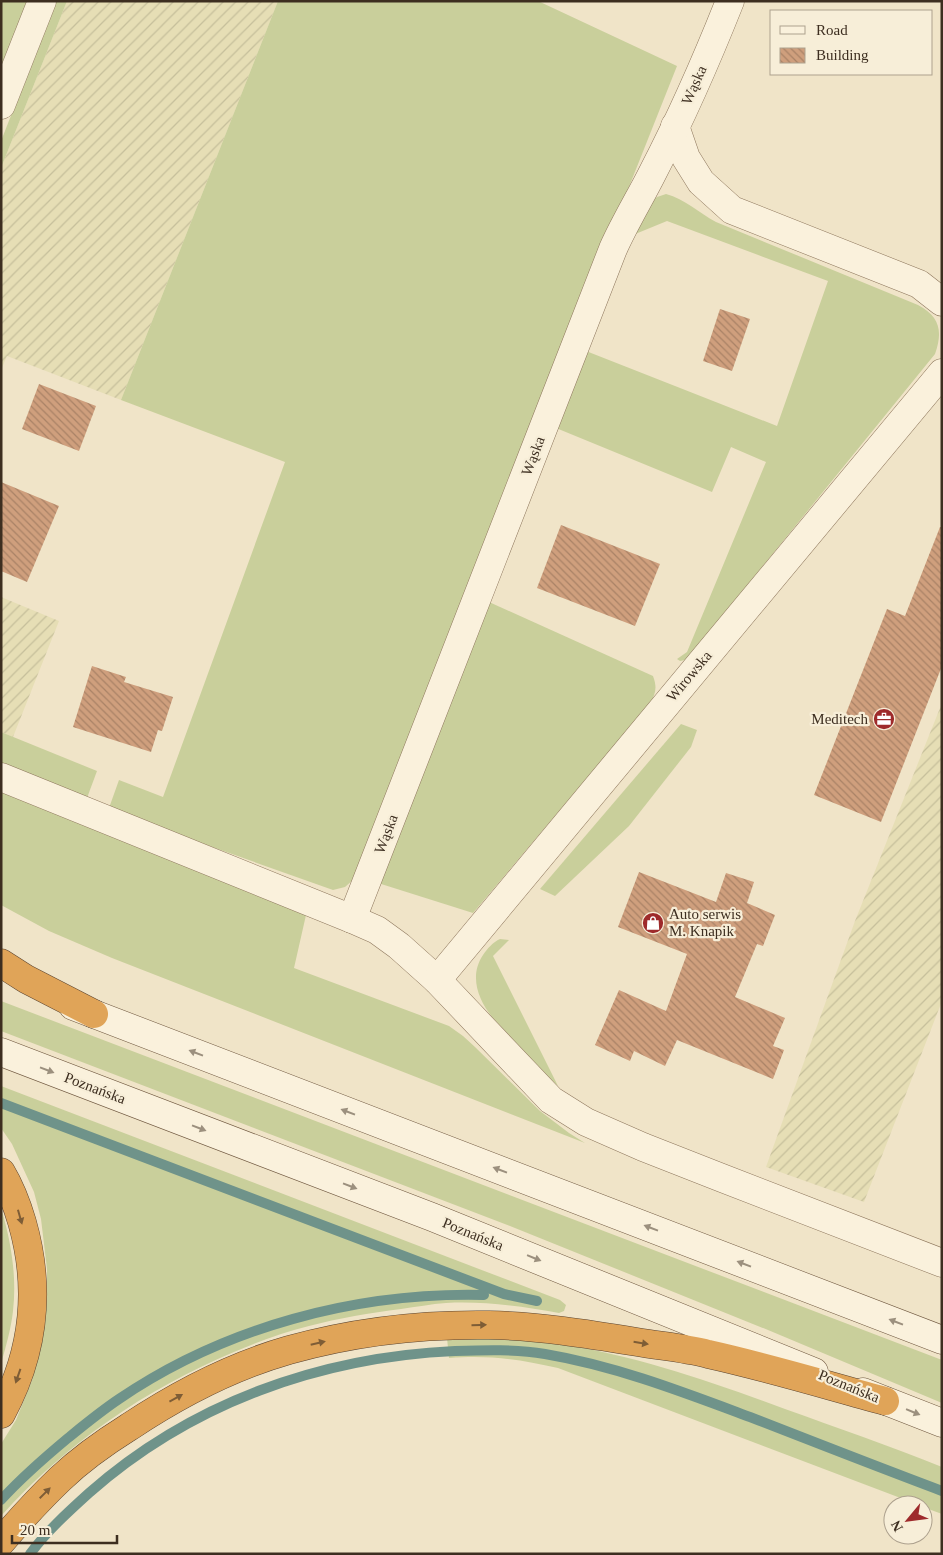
<svg xmlns="http://www.w3.org/2000/svg" width="943" height="1555" viewBox="0 0 943 1555" font-family="Georgia,serif">
  <style>
    .farmland { fill: url(#farmland-furrows) }
    .grass { fill: #c9cf9b }
    .lines { fill: none; stroke-linecap: round; stroke-linejoin: round }
    .stream { stroke: #6f938a; stroke-width: 10 }
    .building { fill: url(#building-back-hatch) }
    .street-casing { stroke: #8d765c; stroke-width: 29 }
    .secondary-casing { stroke: #6f573f; stroke-width: 29 }
    .highway-casing { stroke: #5b4430; stroke-width: 29 }
    .street { stroke: #faf1dc; stroke-width: 28 }
    .secondary { stroke: #faf1dc; stroke-width: 28 }
    .highway { stroke: #e0a458; stroke-width: 28 }
    .oneway { fill: #9c907e }
    .oneway2 { fill: #7e5d36 }
    .labels { text-anchor: middle; stroke-width: 4.5; stroke-linejoin: round; paint-order: stroke }
    .street-label { font-size: 15px; fill: #3d2e20; stroke: #f7eed8 }
    .poi-label { font-size: 15px; fill: #3d2e20; stroke: #f7eed8; text-anchor: end }
  </style>
  <defs>
    <pattern id="farmland-furrows" width="10" height="10" patternUnits="userSpaceOnUse" patternTransform="scale(1.25)"><rect width="10" height="10" fill="#e6deb5"/><path d="M-1 1l2-2M0 10L10 0M9 11l2-2" fill="none" stroke="#c6bf9b"/></pattern>
    <pattern id="building-back-hatch" width="6" height="6" patternUnits="userSpaceOnUse" patternTransform="scale(1.25)"><rect width="6" height="6" fill="#cf9f7d"/><path d="M-1 5l2 2M0 0l6 6M5-1l2 2" fill="none" stroke="#a98266"/></pattern>
  </defs>
  <rect width="100%" height="100%" fill="#f0e4c8"/>
  <!-- farmland -->
  <g class="farmland">
    <polygon points="67,1 278,1 121,400 7,356 1,370 1,168"/>
    <polygon points="1,597 59,621 13,737 1,732"/>
    <polygon points="942,703 942,1001 864,1202 766,1167 855,921"/>
  </g>
  <!-- grass -->
  <g class="grass">
    <polygon points="1,1 31,1 1,76"/>
    <polygon points="56,1 67,1 1,168 1,141"/>
    <polygon points="278,1 538,1 677,66 354,879 345,887 333,890 184,837 109,808 119,780 163,797 285,462 121,400"/>
    <path d="M 666,194 C 685,199 699,213 716,222 L 918,305 C 940,317 943,331 935,354 L 697,647 L 685,660 L 680,661 L 677,659 L 687,652 L 766,462 L 731,447 L 712,492 L 556,428 L 586,351 L 777,426 L 828,281 L 667,221 L 628,237 L 648,203 L 657,197 Z"/>
    <path d="M 489,602 L 653,676 C 657,687 656,692 651,702 L 473,913 L 378,883 Z"/>
    <polygon points="681,724 697,730 691,747 629,826 555,896 540,889"/>
    <polygon points="1,732 97,771 87,798 1,765"/>
    <polygon points="1,791 306,915 294,968 449,1026 463,1036 475,1047 540,1111 569,1133 585,1143 112,958 49,931 1,905"/>
    <path d="M 500,939 L 509,940 L 493,956 L 558,1086 L 542,1071 L 492,1017 C 478,999 469,976 483,955 C 487,949 493,942 500,939 Z"/>
    <polygon points="1,1001 942,1360 942,1403 768,1330 510,1226 1,1031"/>
    <path d="M 1,1086 L 560,1300 L 566,1305 L 564,1311 L 559,1313 C 523,1306 483,1301 446,1303 C 431,1304 416,1307 401,1309 C 370,1313 339,1318 309,1326 C 283,1332 258,1342 234,1352 C 144,1390 67,1443 1,1516 L 1,1444 L 16,1420 L 32,1380 L 41,1338 L 47,1294 L 47,1269 L 41,1219 L 34,1192 L 12,1144 L 1,1128 Z"/>
    <path d="M 1,1208 C 11,1241 17,1276 13,1311 C 11,1329 6,1346 1,1364 Z"/>
    <path d="M 447,1338 C 484,1338 523,1338 560,1344 C 638,1356 712,1382 785,1409 C 838,1428 890,1446 942,1467 L 942,1514 L 923,1507 L 923,1505 L 919,1505 L 558,1368 C 519,1359 489,1355 449,1358 Z"/>
  </g>
  <g class="lines">
    <!-- stream -->
    <g class="stream">
      <polyline points="1,1103 504,1294 537,1301"/>
      <path d="M 1,1500 C 22,1477 44,1458 68,1438 C 84,1425 101,1411 119,1399 C 225,1327 356,1292 484,1295"/>
      <path d="M 30,1554 C 47,1531 68,1512 89,1493 C 191,1403 320,1357 455,1351 C 485,1350 516,1349 545,1354 C 616,1366 683,1392 750,1417 C 814,1442 878,1467 942,1491"/>
    </g>
  </g>
  <!-- building -->
  <g class="building">
    <polygon points="720,309 750,319 732,371 703,361"/>
    <polygon points="39,384 96,406 79,451 22,429"/>
    <polygon points="1,482 59,506 27,582 1,571"/>
    <polygon points="561,525 660,564 635,626 537,588"/>
    <polygon points="940,527 942,527 942,666 881,822 814,795 887,609 905,616"/>
    <polygon points="92,666 126,677 124,682 173,697 162,731 158,730 151,752 73,727"/>
    <polygon points="639,872 716,902 726,873 754,882 747,903 775,915 763,946 757,944 735,997 785,1018 773,1046 784,1050 773,1079 677,1040 665,1066 634,1051 630,1061 595,1045 619,990 666,1011 687,954 618,927"/>
  </g>
  <g class="lines">
    <!-- street casing -->
    <g class="street-casing">
      <g id="street">
        <polyline points="1,105 42,1"/>
        <polyline points="675,126 686,158 701,182 732,210 919,284 942,302"/>
        <polyline points="1,777 352,919 377,930 399,946 437,980 551,1100 586,1122 643,1147 722,1178 942,1263"/>
        <path d="M 352,919 L 613,249 C 625,222 640,198 653,172 C 682,116 707,59 730,1"/>
        <polyline points="437,980 942,373"/>
      </g>
    </g>
    <!-- secondary casing -->
    <g class="secondary-casing">
      <g id="secondary">
        <polyline points="73,1006 942,1340"/>
        <polyline points="1,1052 432,1217 814,1372"/>
        <polyline points="863,1392 942,1423"/>
      </g>
    </g>
    <!-- highway casing -->
    <g class="highway-casing">
      <g id="highway">
        <polyline points="1,963 26,979 94,1014"/>
        <path d="M 1,1172 C 10,1187 17,1205 22,1222 C 41,1288 34,1353 1,1414"/>
        <path d="M 1,1542 C 20,1520 39,1499 60,1479 C 81,1459 105,1442 129,1427 C 177,1395 233,1366 289,1350 C 353,1332 422,1324 489,1325 C 538,1326 588,1334 637,1342 C 660,1346 685,1348 708,1354 C 767,1367 826,1385 885,1401"/>
      </g>
    </g>
    <!-- street -->
    <use href="#street" class="street"/>
    <!-- secondary -->
    <use href="#secondary" class="secondary"/>
    <!-- highway -->
    <use href="#highway" class="highway"/>
  </g>
  <!-- one-way arrows -->
  <defs><path id="oneway-solid" d="M-6-.8H1V-3.2L6.5 0L1 3.2V.8H-6Z" transform="scale(1.25)"/></defs>
  <g class="oneway">
    <use href="#oneway-solid" transform="translate(196 1053) rotate(-159)"/>
    <use href="#oneway-solid" transform="translate(47 1070) rotate(21)"/>
    <use href="#oneway-solid" transform="translate(348 1112) rotate(-159)"/>
    <use href="#oneway-solid" transform="translate(199 1128) rotate(21)"/>
    <use href="#oneway-solid" transform="translate(500 1170) rotate(-159)"/>
    <use href="#oneway-solid" transform="translate(350 1186) rotate(21)"/>
    <use href="#oneway-solid" transform="translate(651 1228) rotate(-159)"/>
    <use href="#oneway-solid" transform="translate(534 1258) rotate(22)"/>
    <use href="#oneway-solid" transform="translate(744 1264) rotate(-159)"/>
    <use href="#oneway-solid" transform="translate(896 1322) rotate(-159)"/>
    <use href="#oneway-solid" transform="translate(913 1412) rotate(22)"/>
  </g>
  <g class="oneway2">
    <use href="#oneway-solid" transform="translate(20 1217) rotate(74)"/>
    <use href="#oneway-solid" transform="translate(479 1325) rotate(-1)"/>
    <use href="#oneway-solid" transform="translate(318 1343) rotate(-13)"/>
    <use href="#oneway-solid" transform="translate(641 1343) rotate(9)"/>
    <use href="#oneway-solid" transform="translate(18 1376) rotate(109)"/>
    <use href="#oneway-solid" transform="translate(176 1398) rotate(-29)"/>
    <use href="#oneway-solid" transform="translate(45 1493) rotate(-45)"/>
  </g>
  <!-- icons -->
  <defs>
    <g id="office-disc" transform="scale(1.125)"><circle r="9.5" fill="#9e2a2b" stroke="#f7eed8"/><path d="M-6-3h4V-5.5h4V-3h4V5H-6ZM-1-4.5V-3h2v-1.5ZM-6 0V1H6V0Z" fill="#fff"/></g>
    <g id="shop-disc" transform="scale(1.125)"><circle r="9.5" fill="#9e2a2b" stroke="#f7eed8"/><path d="M-5-2.5h2.3a2.7 3.5 0 0 1 5.4 0H5L5.5 6h-11ZM-1.5-2.5h3a1.5 2.3 0 0 0-3 0Z" fill="#fff"/></g>
  </defs>
  <g fill-rule="evenodd">
    <use href="#office-disc" x="884" y="719"/>
    <use href="#shop-disc" x="653" y="923"/>
  </g>
  <g class="labels">
    <!-- street labels -->
    <g class="street-label">
      <text transform="translate(694 85) rotate(-66)" y="5">Wąska</text>
      <text transform="translate(533 456) rotate(-69)" y="5">Wąska</text>
      <text transform="translate(689 676) rotate(-50)" y="5">Wirowska</text>
      <text transform="translate(386 834) rotate(-69)" y="5">Wąska</text>
      <text transform="translate(95 1088) rotate(21)" y="5">Poznańska</text>
      <text transform="translate(473 1234) rotate(22)" y="5">Poznańska</text>
      <text transform="translate(849 1386) rotate(22)" y="5">Poznańska</text>
    </g>
    <!-- poi labels -->
    <g class="poi-label">
      <text x="868" y="724">Meditech</text>
      <text x="669" y="919" text-anchor="start">Auto serwis<tspan x="669" dy="17">M. Knapik</tspan></text>
    </g>
  </g>
  <!-- border -->
  <rect width="943" height="1555" fill="none" stroke="#3d2e20" stroke-width="5"/>
  <!-- legend -->
  <rect x="770" y="10" width="162" height="65" fill="#f7eed8" stroke="#ada18e"/>
  <rect x="780" y="26" width="25" height="8" fill="#faf1dc" stroke="#ada18e"/>
  <text x="816" y="35" font-size="15" fill="#3d2e20">Road</text>
  <rect x="780" y="48" width="25" height="15" fill="url(#building-back-hatch)" stroke="#ada18e"/>
  <text x="816" y="60" font-size="15" fill="#3d2e20">Building</text>
  <!-- north arrow -->
  <g transform="translate(908 1520) rotate(241)"><circle r="24" fill="#f7eed8" stroke="#ada18e"/>
  <path d="M0-4L9 19L0 12L-9 19Z" fill="#9e2a2b"/>
  <text y="-8" font-size="14" font-weight="bold" text-anchor="middle" fill="#3d2e20">N</text>
  </g>
  <!-- scale -->
  <path d="M12 1535v8h105v-8" fill="none" stroke="#3d2e20" stroke-width="2.5"/>
  <text x="20" y="1535" font-size="15" fill="#3d2e20" stroke="#f7eed8" stroke-width="4" paint-order="stroke">20 m</text>
</svg>
